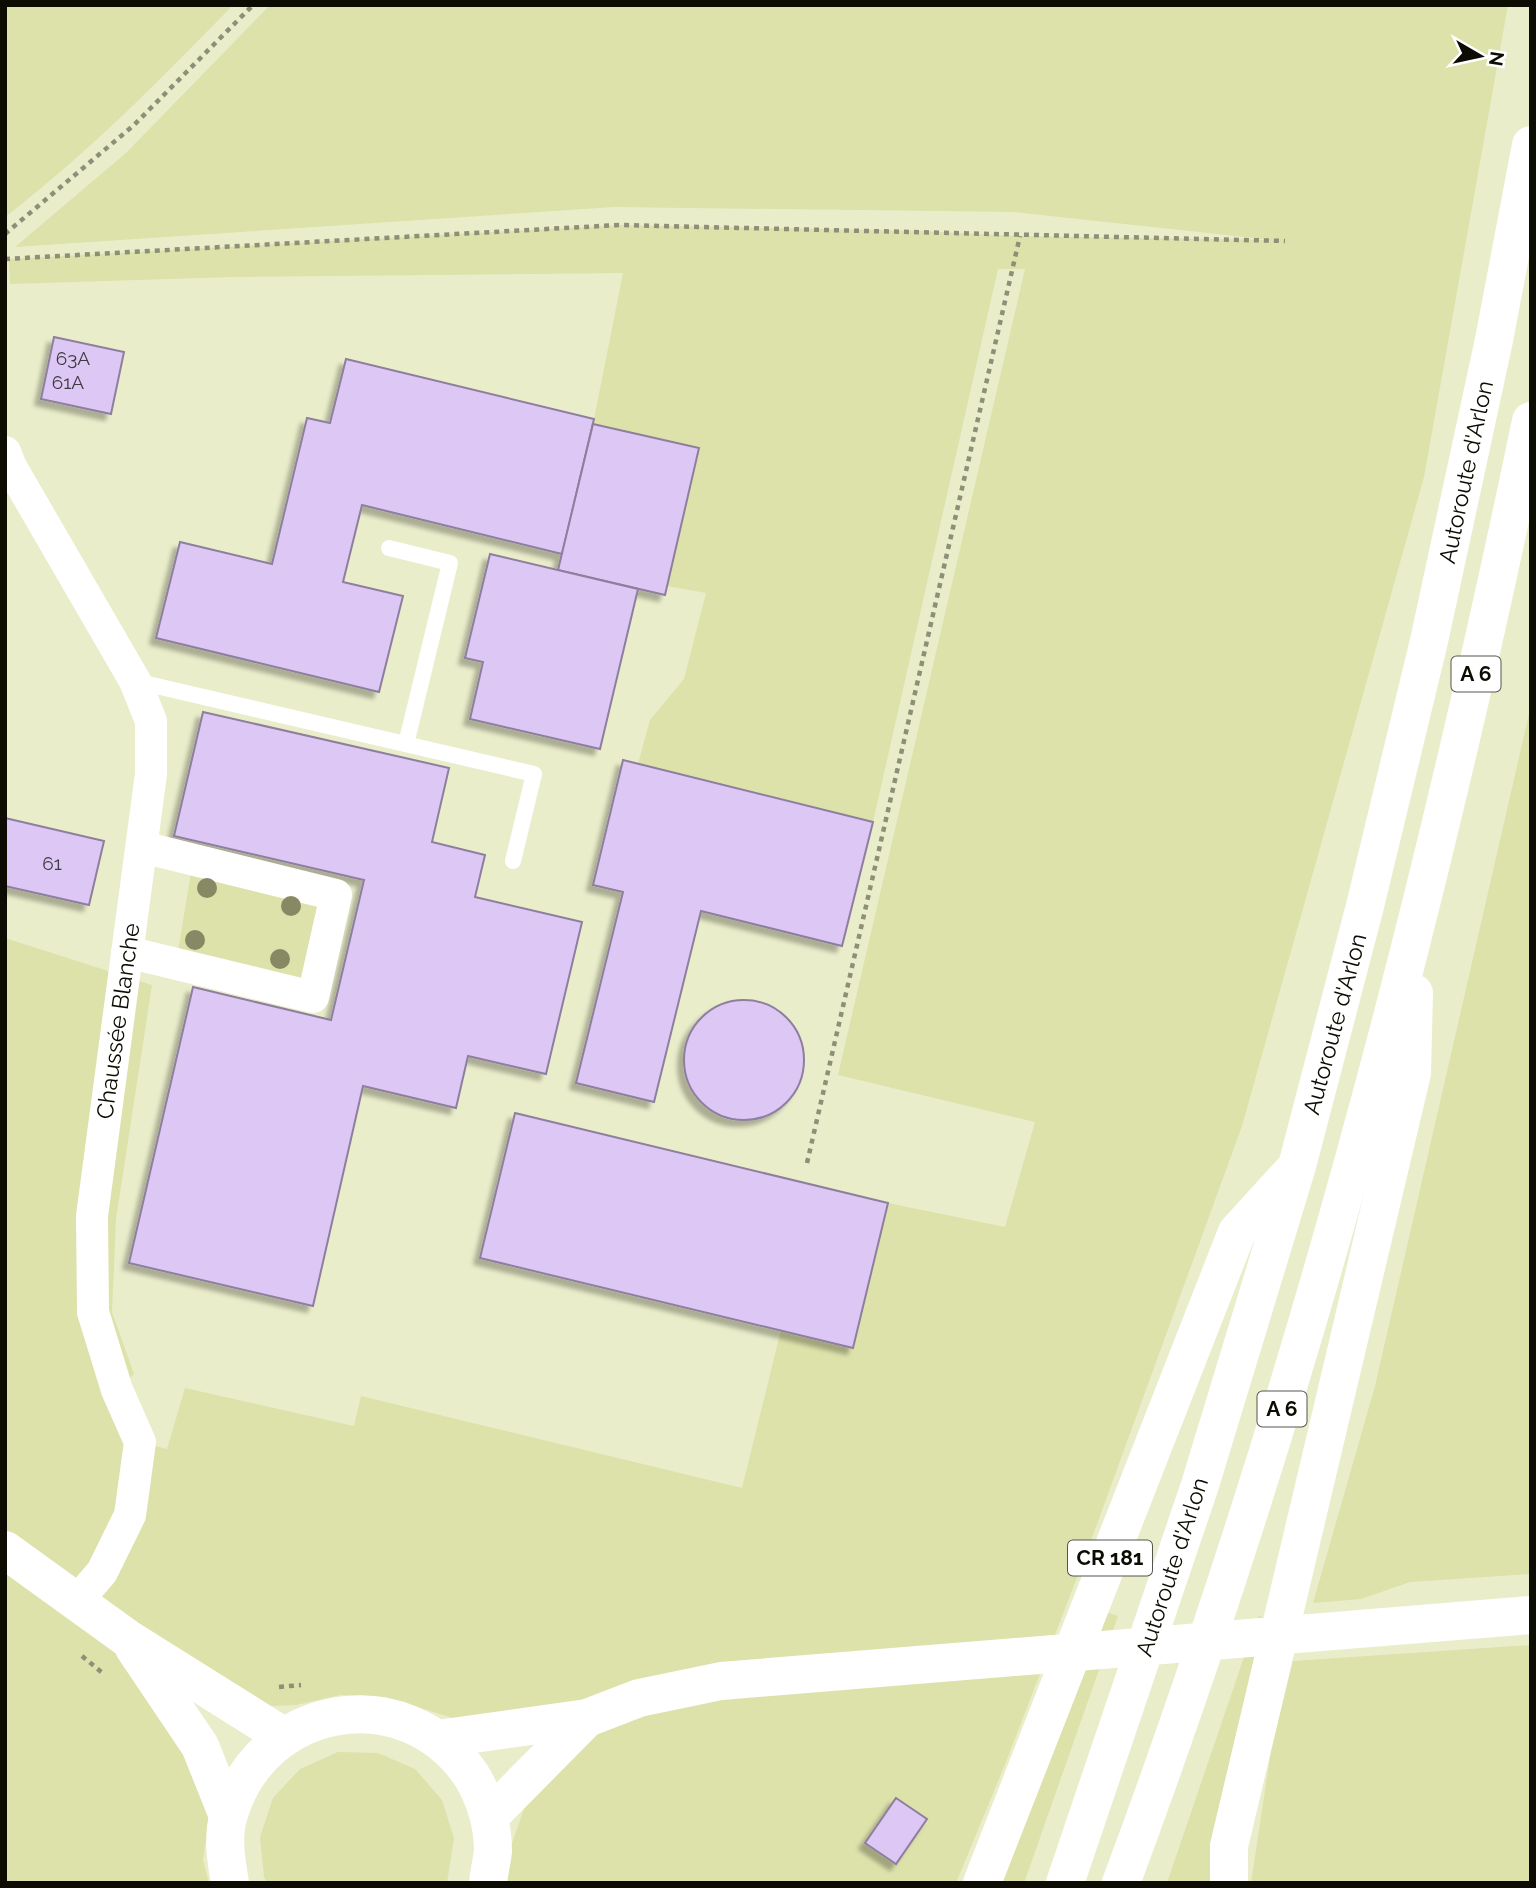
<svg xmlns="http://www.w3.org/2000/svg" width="1536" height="1888" viewBox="0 0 1536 1888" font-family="Raleway,sans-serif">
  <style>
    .green { fill: #dde1aa; fill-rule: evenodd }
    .building { fill: #ddc7f5; stroke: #8d7f9d; stroke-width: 2; filter: url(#shadow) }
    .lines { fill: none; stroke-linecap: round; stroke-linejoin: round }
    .path { stroke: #8d8f77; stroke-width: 4.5; stroke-dasharray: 5 5; stroke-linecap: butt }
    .service { stroke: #fff; stroke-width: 16 }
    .minor { stroke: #fff; stroke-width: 32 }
    .secondary { stroke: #fff; stroke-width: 38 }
    .motorway { stroke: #fff; stroke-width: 38 }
    .tree { fill: #878965 }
    .labels { text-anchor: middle; stroke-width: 5; stroke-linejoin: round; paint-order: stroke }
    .number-label { font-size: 19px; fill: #403b40 }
    .shield { fill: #fff; stroke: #55554f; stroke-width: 2 }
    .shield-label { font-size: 21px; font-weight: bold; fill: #0c0c03 }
    .street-label { font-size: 23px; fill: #0c0c03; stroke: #fff }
  </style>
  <defs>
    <filter id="shadow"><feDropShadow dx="-6" dy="6" stdDeviation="2" flood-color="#0004"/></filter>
  </defs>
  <rect width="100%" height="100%" fill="#eaedca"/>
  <!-- green -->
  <g class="green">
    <path d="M 5,5 L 233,5 C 160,80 88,153 5,217 Z"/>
    <path d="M 270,5 L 1508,5 L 1424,477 L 1242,1126 L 1088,1549 L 1006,1762 L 956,1883 L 507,1883 L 511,1846 L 524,1809 L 587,1719 L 466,1722 L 385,1697 L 340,1695 L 296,1705 L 238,1707 L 129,1639 L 211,1807 L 203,1860 L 209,1883 L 5,1883 L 5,938 L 152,985 L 116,1219 L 112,1312 L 134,1374 L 117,1390 L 140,1442 L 167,1449 L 185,1388 L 354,1426 L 361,1396 L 742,1488 L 781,1330 L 853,1347 L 888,1203 L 1005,1227 L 1035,1122 L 838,1075 L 1025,269 L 998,269 L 873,822 L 638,764 L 650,720 L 684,679 L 706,593 L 667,586 L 699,448 L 593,424 L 623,273 L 233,277 L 10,284 L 9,259 L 619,225 L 923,231 L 1020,236 L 1273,240 L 1014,212 L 614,207 L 15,247 L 126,153 ZM 927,1819 L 896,1864 L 865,1843 Z"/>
    <polygon points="1531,705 1531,1574 1410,1582 1361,1599 1313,1603 1375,1386"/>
    <polygon points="193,860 336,895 313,997 176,964"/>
    <polygon points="1106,1612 1118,1616 1024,1883 997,1883"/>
    <polygon points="1258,1616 1268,1618 1213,1883 1167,1883"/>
    <polygon points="1531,1645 1531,1883 1251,1883 1271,1751 1293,1661"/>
    <polygon points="338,1752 378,1753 415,1769 442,1800 454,1838 447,1883 267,1883 264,1877 260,1837 273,1798 300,1769"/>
  </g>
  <!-- building -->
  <g class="building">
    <polygon points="54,337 124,352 111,414 41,399"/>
    <polygon points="346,359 594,419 562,554 362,505 343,582 403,596 379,692 156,638 180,542 272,564 307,418 330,423"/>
    <polygon points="593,424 699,448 665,595 558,570"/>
    <polygon points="490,554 638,589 600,749 470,719 483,662 465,658"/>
    <polygon points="203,712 449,768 432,842 485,855 475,897 582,922 546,1074 468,1056 456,1108 363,1086 313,1306 129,1263 193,987 331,1020 364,880 174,836"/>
    <polygon points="623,760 873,822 842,946 701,911 654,1102 576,1083 623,892 593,885"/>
    <polygon points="5,818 104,841 89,905 5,886"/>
    <circle cx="744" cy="1060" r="60"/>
    <polygon points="515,1113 888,1203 853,1348 480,1258"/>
    <polygon points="896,1798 927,1819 896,1864 865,1843"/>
  </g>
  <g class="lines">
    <!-- path -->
    <g class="path">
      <polyline points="5,234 134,125 253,5"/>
      <polyline points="5,259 619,225 1285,241"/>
      <polyline points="807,1163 1020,236"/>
      <polyline points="82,1656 105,1675"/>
      <polyline points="279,1687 301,1685"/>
    </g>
    <!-- service -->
    <g class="service">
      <polyline points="389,548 450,563 406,744"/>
      <polyline points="135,681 534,774 513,861"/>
    </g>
    <!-- minor -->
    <g class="minor">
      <polyline points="5,452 11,467 135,681 151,721 151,774 92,1216 93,1312 117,1390 140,1442 130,1515 102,1572 76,1602"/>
      <polyline points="127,952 313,997 336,895 142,847"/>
    </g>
    <!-- secondary -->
    <g class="secondary">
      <polyline points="5,1550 127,1638 283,1736"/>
      <polyline points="134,1648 200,1746 228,1816"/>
      <polyline points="438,1739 587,1718 639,1698 721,1681 1531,1615"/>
      <polyline points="489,1817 587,1718"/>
      <path d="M 230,1883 C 226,1860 222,1836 229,1814 C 262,1702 406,1678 471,1775 C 485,1797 493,1825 493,1851 C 492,1861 489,1872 488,1883"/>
    </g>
    <!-- motorway -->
    <g class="motorway">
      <polyline points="982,1883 1237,1232 1291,1173"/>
      <polyline points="1065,1883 1200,1485 1297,1166 1365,906 1429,641 1494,340 1531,145"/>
      <path d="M 1121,1883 C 1298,1408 1428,917 1531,421"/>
      <polyline points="1229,1883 1229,1846 1412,1073 1414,993"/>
    </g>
  </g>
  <!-- trees -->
  <g class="tree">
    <circle cx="207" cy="888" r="10"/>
    <circle cx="291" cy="906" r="10"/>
    <circle cx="195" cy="940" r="10"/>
    <circle cx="280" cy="959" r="10"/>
  </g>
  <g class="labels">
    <!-- number labels -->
    <g class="number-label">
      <text x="73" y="365">63A</text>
      <text x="68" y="389">61A</text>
      <text x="52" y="870">61</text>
    </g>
    <!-- shield labels -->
    <g class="shield">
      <rect x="1451.5" y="656.5" width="49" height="35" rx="5"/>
      <rect x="1257.5" y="1391.5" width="49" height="35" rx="5"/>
      <rect x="1068" y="1540.5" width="84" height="35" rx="5"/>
    </g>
    <g class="shield-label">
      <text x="1476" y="681">A 6</text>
      <text x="1282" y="1416">A 6</text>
      <text x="1110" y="1565">CR 181</text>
    </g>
    <!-- street labels -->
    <g class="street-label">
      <text transform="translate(1466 472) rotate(-78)" y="8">Autoroute d'Arlon</text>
      <text transform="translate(118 1021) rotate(-82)" y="8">Chaussée Blanche</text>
      <text transform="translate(1335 1024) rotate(-75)" y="8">Autoroute d'Arlon</text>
      <text transform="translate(1172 1567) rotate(-72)" y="8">Autoroute d'Arlon</text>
    </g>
  </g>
  <!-- border -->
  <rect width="1536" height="1888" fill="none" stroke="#0c0c03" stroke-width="14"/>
  <!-- north arrow -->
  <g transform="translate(1480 56) rotate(99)" stroke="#ffffff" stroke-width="5" paint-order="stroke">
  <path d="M0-5L12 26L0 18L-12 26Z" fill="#0c0c03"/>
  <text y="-10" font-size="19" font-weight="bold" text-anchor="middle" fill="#0c0c03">N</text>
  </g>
</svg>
